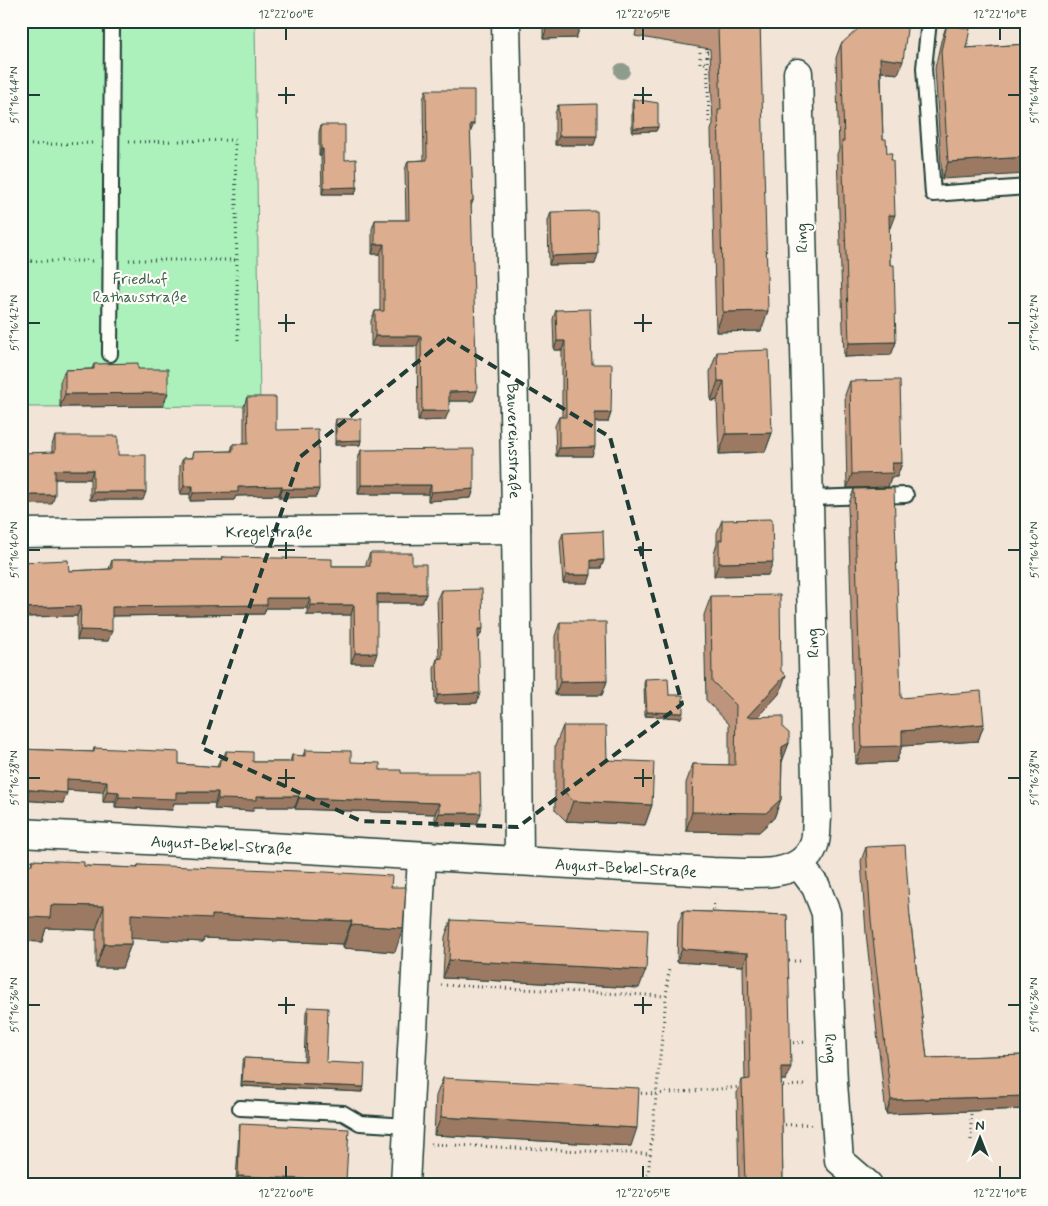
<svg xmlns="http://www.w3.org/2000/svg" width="1048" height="1206" viewBox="0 0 1048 1206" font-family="Mynerve,sans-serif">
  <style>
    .green { fill: #acf0bb; stroke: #669678 }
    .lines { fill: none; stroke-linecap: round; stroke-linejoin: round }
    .service-casing { stroke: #1f3d34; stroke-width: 18 }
    .minor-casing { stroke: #1f3d34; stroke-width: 31 }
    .tertiary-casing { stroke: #1f3d34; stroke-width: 31 }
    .path { stroke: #1f3d34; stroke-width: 3; stroke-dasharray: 1 4; stroke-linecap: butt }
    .service { stroke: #fdfcf7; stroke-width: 14 }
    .minor { stroke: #fdfcf7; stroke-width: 28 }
    .tertiary { stroke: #fdfcf7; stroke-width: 28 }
    .tree { fill: #8e9c8d }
    .wall { fill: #be957b; stroke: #1f3d34 }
    .shaded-wall { fill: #9b7964; stroke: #1f3d34 }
    .building { fill: #ddad8f; stroke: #1f3d34 }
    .marked { fill: none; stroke: #1f3d34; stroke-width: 4; stroke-dasharray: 10 6; stroke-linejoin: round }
    .ticks { fill: none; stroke: #1f3d34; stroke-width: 2 }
    .labels { text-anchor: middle; stroke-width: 4.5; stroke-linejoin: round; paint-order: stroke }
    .street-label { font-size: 16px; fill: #1f3d34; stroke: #fdfcf7 }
    .park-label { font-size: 16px; fill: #3b614f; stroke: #fdfcf7 }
    .neatline { fill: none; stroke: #1f3d34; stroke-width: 2 }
    .ticks-label { font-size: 12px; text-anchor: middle; fill: #1f3d34 }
  </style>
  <rect width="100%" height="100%" fill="#f3e4d8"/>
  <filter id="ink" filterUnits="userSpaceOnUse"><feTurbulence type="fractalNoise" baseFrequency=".02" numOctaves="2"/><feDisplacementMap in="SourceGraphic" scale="10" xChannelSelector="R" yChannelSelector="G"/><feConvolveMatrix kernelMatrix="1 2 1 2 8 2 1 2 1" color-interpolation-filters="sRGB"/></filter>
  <g filter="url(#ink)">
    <!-- green -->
    <polygon class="green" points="21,21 255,21 260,406 21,407"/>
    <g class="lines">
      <!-- service casing -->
      <g class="service-casing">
        <g id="service">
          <polyline points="929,21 924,68 933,194 1027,187"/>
          <polyline points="110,354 112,21"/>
          <polyline points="808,498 906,495"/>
          <polyline points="240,1108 343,1113 360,1123 408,1126"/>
        </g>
      </g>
      <!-- minor casing -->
      <g class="minor-casing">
        <g id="minor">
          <path id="s1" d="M 506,21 L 516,509 L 519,861"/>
          <path id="s2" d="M 21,533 L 516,529"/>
          <path id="s3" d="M 799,864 L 816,887 L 826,913 L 833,1083 L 839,1160 L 868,1185"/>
          <polyline points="405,1185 422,856"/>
        </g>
      </g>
      <!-- tertiary casing -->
      <g class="tertiary-casing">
        <g id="tertiary">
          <path id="s4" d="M 21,833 L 713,872 C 745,872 800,882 814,845 C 817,837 816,827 817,818 L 798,73"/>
        </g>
      </g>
      <!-- path -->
      <g class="path">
        <polyline points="700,47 700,63 707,63"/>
        <polyline points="966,50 968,40"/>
        <polyline points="709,122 707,52 710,52"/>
        <polyline points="129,142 235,140 238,341"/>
        <polyline points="21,145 93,143"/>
        <polyline points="129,260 237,260"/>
        <polyline points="21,261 93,261"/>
        <polyline points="713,915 714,900"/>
        <polyline points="784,961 803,961"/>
        <polyline points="441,985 665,996"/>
        <polyline points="788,1043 807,1042"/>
        <polyline points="778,1086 807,1085"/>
        <polyline points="636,1093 656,1094 742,1087"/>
        <polyline points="971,1109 971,1141"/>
        <polyline points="780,1125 811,1124"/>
        <polyline points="431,1144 650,1154"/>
        <polyline points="647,1185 669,968"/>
      </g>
      <!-- service -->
      <use href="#service" class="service"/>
      <!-- minor -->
      <use href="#minor" class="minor"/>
      <!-- tertiary -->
      <use href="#tertiary" class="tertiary"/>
    </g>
    <!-- trees -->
    <circle class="tree" cx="622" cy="71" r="8"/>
    <!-- wall -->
    <g class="wall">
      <polygon points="543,21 582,21 576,38 543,39"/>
      <polygon points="638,21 760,21 761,331 716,332 711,130 713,124 710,49 635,36"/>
      <polygon points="947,24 966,48 1027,44 942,179 935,68 941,41"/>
      <polygon points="841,44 898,74 881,72 883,139 887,153 891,160 890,228 889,228 890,265 896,342 891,355 844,357 837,154 839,149 836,58"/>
      <polygon points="426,90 470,133 473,201 471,206 473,401 449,401 445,420 418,421 417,346 371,346 371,321 375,311 380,311 380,254 372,254 372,229 375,220 406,220 405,170 408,161 424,160 423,100"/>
      <polygon points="633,99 658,127 656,131 632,132 632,104"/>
      <polygon points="558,105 594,145 555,145 555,114"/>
      <polygon points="321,125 345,160 357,187 355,194 322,194 321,156 319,156 319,132"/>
      <polygon points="551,212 595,264 549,265 548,221"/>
      <polygon points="556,310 592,364 611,413 608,422 595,422 592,456 556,456 555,426 559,417 562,417 562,350 554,350 553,319"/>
      <polygon points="717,352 772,433 765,452 719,454 717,400 711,401 710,372"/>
      <polygon points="94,364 163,406 60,407 60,382 65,370 92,369"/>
      <polygon points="850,381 902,463 897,477 891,477 888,487 847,488 845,395"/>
      <polygon points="247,397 276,430 316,497 279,498 279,495 236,496 234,500 190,501 190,494 180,494 180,466 183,458 191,458 193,452 231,451 233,444 244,444 244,406"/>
      <polygon points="336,419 361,440 360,445 335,445 335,424"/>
      <polygon points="55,436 118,455 143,500 90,500 90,479 55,479 52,504 52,445"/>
      <polygon points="361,450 474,489 471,498 428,501 428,494 358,494 358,459"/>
      <polygon points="854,489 901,698 984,724 978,741 902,746 896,762 856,764 848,506"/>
      <polygon points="722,520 768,575 714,576 714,554 717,544 717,533"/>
      <polygon points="563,533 604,560 601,568 591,568 588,583 563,583 560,541"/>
      <polygon points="370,553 412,564 426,594 422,603 377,603 374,663 351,663 351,615 307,615 307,608 266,608 264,614 112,616 108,641 77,640 77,616 21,617 21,562 69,571 109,569 112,560 221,560 222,557 332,566 366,566 366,563"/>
      <polygon points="441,590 479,638 478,638 477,703 435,704 434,668 437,659 439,658 437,599"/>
      <polygon points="711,596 779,694 758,716 783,728 789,743 782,761 781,799 774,818 759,832 686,831 686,783 693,764 729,765 729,724 706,700 704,615"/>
      <polygon points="560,622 607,681 602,695 555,695 555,636"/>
      <polygon points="645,679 669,695 681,718 645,716 644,684"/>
      <polygon points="563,726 607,760 652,805 645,825 566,821 555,810 555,746"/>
      <polygon points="94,748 179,764 217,767 220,759 223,759 226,751 253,762 290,762 292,755 303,756 305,750 380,770 401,773 477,824 435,824 435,814 295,809 295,807 254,807 253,811 214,809 215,803 174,803 172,810 115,807 115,802 103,802 103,792 67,790 63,803 21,800 21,749 93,752"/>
      <polygon points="866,847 910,917 927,1058 1027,1055 1027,1109 886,1114 866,933 861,861"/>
      <polygon points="32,860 84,866 137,868 138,865 391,887 395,952 343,948 343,944 204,938 203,942 131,938 131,944 122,968 96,968 96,930 46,928 42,942 21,941 21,880 27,865 31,865"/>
      <polygon points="683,911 787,915 786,1080 781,1080 783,1185 739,1185 737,1093 742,1080 745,1080 743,966 677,962 678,924"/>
      <polygon points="451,920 639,988 443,978 445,937"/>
      <polygon points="308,1007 326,1062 362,1092 241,1086 242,1063 244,1058 304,1061 306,1012"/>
      <polygon points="443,1078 631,1146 434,1135 436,1096"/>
      <polygon points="240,1124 346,1181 345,1185 316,1185 236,1181 239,1129"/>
    </g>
    <!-- shaded-wall -->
    <g class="shaded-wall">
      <polygon points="433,21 466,21 466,22 432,24"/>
      <polygon points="549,21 582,21 576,38 543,39"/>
      <polygon points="880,58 903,61 898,74 875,71"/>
      <polygon points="470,124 474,124 470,133"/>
      <polygon points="658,127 656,131 632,132 634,128"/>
      <polygon points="559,136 597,136 594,145 555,145"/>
      <polygon points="321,149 323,149 321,156 319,156"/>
      <polygon points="1027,157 1027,174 942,179 948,162"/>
      <polygon points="357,187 355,194 322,194 324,188"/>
      <polygon points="889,215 895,215 890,228 884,229"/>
      <polygon points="375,244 384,244 380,254 372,254"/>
      <polygon points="598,254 595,264 549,265 552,256"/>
      <polygon points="768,311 761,331 716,332 723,312"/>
      <polygon points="375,336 421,336 417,346 371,346"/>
      <polygon points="557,341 565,341 562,350 554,350"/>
      <polygon points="896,342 891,355 844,357 849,343"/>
      <polygon points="718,381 724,381 717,400 711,401"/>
      <polygon points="477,391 473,401 445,401 449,392"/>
      <polygon points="168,393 163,406 60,407 65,394"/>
      <polygon points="422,411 449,411 445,420 418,421"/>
      <polygon points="595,413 611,413 608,422 592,422"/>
      <polygon points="772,433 765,452 719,454 726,434"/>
      <polygon points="361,440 360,445 335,445 336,441"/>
      <polygon points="595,447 592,456 556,456 559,448"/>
      <polygon points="892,463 902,463 897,477 891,477 888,487 847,488 852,474"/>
      <polygon points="55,470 93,470 90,479 52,479"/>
      <polygon points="361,485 431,485 428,494 358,494"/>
      <polygon points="184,486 193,486 190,494 180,494"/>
      <polygon points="282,486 279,495 236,496 234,500 190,501 193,493 238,487"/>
      <polygon points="282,489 319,489 316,497 279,498"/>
      <polygon points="474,489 471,498 428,501 431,492"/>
      <polygon points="93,492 146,492 143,500 90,500"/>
      <polygon points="21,495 55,495 52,504 21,504"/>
      <polygon points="591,560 604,560 601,568 588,568"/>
      <polygon points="773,562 768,575 714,576 719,563"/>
      <polygon points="566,575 591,575 588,583 563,583"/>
      <polygon points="377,594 426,594 422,603 374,603"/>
      <polygon points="267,598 310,598 307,608 266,608 264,614 109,616 112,607"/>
      <polygon points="310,605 354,605 351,615 307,615"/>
      <polygon points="81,606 77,616 21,617 21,608"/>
      <polygon points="478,629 483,629 479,638 475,638"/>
      <polygon points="80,630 112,631 108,641 77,640"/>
      <polygon points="355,653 377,653 374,663 351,663"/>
      <polygon points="786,675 779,694 740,736 747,717"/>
      <polygon points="607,681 602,695 555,695 560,682"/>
      <polygon points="480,693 477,703 435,704 438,695"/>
      <polygon points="647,712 683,713 681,718 645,716"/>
      <polygon points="984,724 978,741 902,746 896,762 856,764 862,747 902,731"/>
      <polygon points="789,743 782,762 782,747"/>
      <polygon points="67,779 107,781 103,792 63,790"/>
      <polygon points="21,789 67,793 63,803 21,800"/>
      <polygon points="107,791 119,792 115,802 103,802"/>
      <polygon points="176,792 218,792 215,803 174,803 172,810 115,807 119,797"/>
      <polygon points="257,796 299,796 295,807 254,807 253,811 214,809 218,799"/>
      <polygon points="299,798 439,803 435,814 295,809"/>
      <polygon points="781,799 774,818 759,832 686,831 692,812"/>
      <polygon points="573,801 652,805 645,825 566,821"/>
      <polygon points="439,813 481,813 477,824 435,824"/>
      <polygon points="51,905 104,906 96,930 46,928 42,942 21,941 21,939 29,917"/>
      <polygon points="25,910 29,910 21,932 21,921"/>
      <polygon points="131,914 212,915 352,921 343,944 204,938 203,942 122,938"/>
      <polygon points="351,925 403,928 395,952 343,948"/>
      <polygon points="104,944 131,944 122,968 96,968"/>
      <polygon points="682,949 748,953 743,966 677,962"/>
      <polygon points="449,960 646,970 639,988 443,978"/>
      <polygon points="781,1067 791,1067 786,1080 776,1080"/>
      <polygon points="242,1082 364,1087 362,1092 241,1086"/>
      <polygon points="1027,1096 1027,1109 886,1114 891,1100"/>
      <polygon points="441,1117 637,1128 631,1146 434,1135"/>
      <polygon points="238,1176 346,1181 345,1185 316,1185 236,1181"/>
    </g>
    <!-- building -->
    <g class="building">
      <polygon points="675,21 760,21 768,311 723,312 718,110 721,110 718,29"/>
      <polygon points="867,21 908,21 903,61 880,58 883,139 886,139 887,153 892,153 891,160 893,160 895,215 889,215 890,265 894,265 896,342 849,343 842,141 844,141 841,44"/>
      <polygon points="947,24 970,29 966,48 1027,44 1027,157 948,162 941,51"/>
      <polygon points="426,90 474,90 474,124 470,124 473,201 471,201 477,391 449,392 449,411 422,411 421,336 375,336 375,311 384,311 384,244 375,244 375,220 409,220 408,161 427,160"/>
      <polygon points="633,99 658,103 658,127 634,128"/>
      <polygon points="597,104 597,136 559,136 558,105"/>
      <polygon points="321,125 345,125 345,160 356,159 357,187 324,188 323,149 321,149"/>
      <polygon points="597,211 598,254 552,256 551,212"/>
      <polygon points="590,309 592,364 612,364 611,413 595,413 595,447 559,448 559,417 566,417 565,341 557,341 556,310"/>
      <polygon points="769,350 772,433 726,434 724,381 718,381 717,352"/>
      <polygon points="138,363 138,369 168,369 168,393 65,394 65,370 94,369 94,364"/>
      <polygon points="900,380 902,463 892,463 893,473 852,474 850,381"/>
      <polygon points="247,397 276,397 276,430 318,429 319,489 282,489 282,486 238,487 238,492 193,493 193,486 184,486 183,458 193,458 193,452 233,451 233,444 248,444"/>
      <polygon points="336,419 361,419 361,440 336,441"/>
      <polygon points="55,436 118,436 118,455 146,455 146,492 93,492 93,470 55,470 55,495 21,495 21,453 55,452"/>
      <polygon points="474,449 474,489 431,492 431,485 361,485 361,450"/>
      <polygon points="894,488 901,698 981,691 984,724 902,731 902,746 862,747 854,489"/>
      <polygon points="772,519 773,562 719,563 719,540 722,540 722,520"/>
      <polygon points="603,531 604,560 591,560 591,575 566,575 563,533"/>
      <polygon points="370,553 412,553 412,564 426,564 426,594 377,594 377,653 355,653 354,605 310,605 310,598 267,598 267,605 112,607 112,631 80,630 81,606 21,608 21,562 68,560 69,571 112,569 112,560 222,560 222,557 332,559 332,566 370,566"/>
      <polygon points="482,589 483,629 478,629 480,693 438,695 437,659 442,658 441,590"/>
      <polygon points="780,595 781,671 786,675 747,717 783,716 783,728 789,733 789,743 782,747 781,799 766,813 692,812 693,764 735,765 736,705 712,681 711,596"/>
      <polygon points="560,622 606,622 607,681 560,682"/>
      <polygon points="668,678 669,695 683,695 683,713 647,712 645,679"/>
      <polygon points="563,726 606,726 607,760 654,762 652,805 573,801 563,790"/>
      <polygon points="94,748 179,752 179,764 219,767 220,759 226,759 226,751 253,752 253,762 292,762 292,755 305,756 305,750 351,751 351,762 380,763 380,770 401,770 401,773 480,773 481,813 439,813 439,803 299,798 299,796 257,796 257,800 218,799 218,792 176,792 176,799 119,797 119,792 107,791 107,781 67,779 67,793 21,789 21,749 94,752"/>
      <polygon points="905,845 910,917 927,1058 1027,1055 1027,1096 891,1100 871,920 866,847"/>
      <polygon points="32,860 84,862 84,866 138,868 138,865 325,872 392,876 391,887 406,887 403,928 351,925 352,921 212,915 212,918 131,914 131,944 104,944 104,906 51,905 50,918 29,917 29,910 25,910 27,865 32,865"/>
      <polygon points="683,911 787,915 791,1067 781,1067 783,1185 745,1185 742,1080 750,1079 748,953 682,949"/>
      <polygon points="451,920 648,930 646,970 449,960"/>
      <polygon points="308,1007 328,1008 326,1062 365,1064 364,1087 242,1082 244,1058 306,1061"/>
      <polygon points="443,1078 639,1088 637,1128 441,1117"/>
      <polygon points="240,1124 349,1129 346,1181 238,1176"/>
    </g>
  </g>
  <!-- marked area -->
  <path class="marked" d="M 447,338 L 610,437 L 682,704 L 518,827 L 361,821 L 202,748 L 300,457 Z"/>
  <!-- ticks -->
  <path class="ticks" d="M 286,28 L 286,40M 643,28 L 643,40M 1000,28 L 1000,40M 286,87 L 286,104M 643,87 L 643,104M 28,95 L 40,95M 278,95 L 295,95M 634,95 L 652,95M 1008,95 L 1020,95M 286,314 L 286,332M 643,314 L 643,332M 28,323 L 40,323M 278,323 L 295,323M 634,323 L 652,323M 1008,323 L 1020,323M 286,542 L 286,559M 643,542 L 643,559M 28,550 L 40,550M 278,550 L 295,550M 634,550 L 652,550M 1008,550 L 1020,550M 286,769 L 286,787M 643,769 L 643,787M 28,778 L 40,778M 278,778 L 295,778M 634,778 L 652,778M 1008,778 L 1020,778M 286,997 L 286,1014M 643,997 L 643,1014M 28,1005 L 40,1005M 278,1005 L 295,1005M 634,1005 L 652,1005M 1008,1005 L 1020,1005M 286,1166 L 286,1178M 643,1166 L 643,1178M 1000,1166 L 1000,1178"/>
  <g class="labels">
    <!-- street labels -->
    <g class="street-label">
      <text transform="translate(801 238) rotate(-91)" y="6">Ring</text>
      <text dy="6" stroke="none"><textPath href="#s1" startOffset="420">Bauvereinsstraße</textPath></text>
      <text dy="6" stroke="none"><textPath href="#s2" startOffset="248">Kregelstraße</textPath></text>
      <text transform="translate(812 643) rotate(-92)" y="6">Ring</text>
      <text dy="6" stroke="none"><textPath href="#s4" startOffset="201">August-Bebel-Straße</textPath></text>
      <text dy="6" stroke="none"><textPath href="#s4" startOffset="606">August-Bebel-Straße</textPath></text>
      <text dy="6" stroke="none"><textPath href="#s3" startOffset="192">Ring</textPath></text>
    </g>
    <!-- park labels -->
    <g class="park-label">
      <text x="140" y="284">Friedhof<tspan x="140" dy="18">Rathausstraße</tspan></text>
    </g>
  </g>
  <!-- margin -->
  <rect width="1048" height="1206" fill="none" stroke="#fdfcf7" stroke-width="55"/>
  <!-- north arrow -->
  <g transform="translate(980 1138)" stroke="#fdfcf7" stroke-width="4" paint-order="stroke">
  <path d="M0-4L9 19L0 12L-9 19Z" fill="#1f3d34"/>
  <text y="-8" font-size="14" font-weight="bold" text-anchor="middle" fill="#1f3d34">N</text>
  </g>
  <rect x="28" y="28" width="992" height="1150" class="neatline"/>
  <g class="ticks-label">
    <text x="286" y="18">12°22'00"E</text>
    <text x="643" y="18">12°22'05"E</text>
    <text x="1000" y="18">12°22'10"E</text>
    <text transform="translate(14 95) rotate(-90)" y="4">51°16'44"N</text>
    <text transform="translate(1034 95) rotate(-90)" y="4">51°16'44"N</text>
    <text transform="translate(14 323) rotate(-90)" y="4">51°16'42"N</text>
    <text transform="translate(1034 323) rotate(-90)" y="4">51°16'42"N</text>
    <text transform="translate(14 550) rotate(-90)" y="4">51°16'40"N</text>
    <text transform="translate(1034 550) rotate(-90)" y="4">51°16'40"N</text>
    <text transform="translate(14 778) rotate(-90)" y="4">51°16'38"N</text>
    <text transform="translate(1034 778) rotate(-90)" y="4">51°16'38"N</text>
    <text transform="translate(14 1005) rotate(-90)" y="4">51°16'36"N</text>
    <text transform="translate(1034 1005) rotate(-90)" y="4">51°16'36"N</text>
    <text x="286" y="1197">12°22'00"E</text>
    <text x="643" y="1197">12°22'05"E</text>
    <text x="1000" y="1197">12°22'10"E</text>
  </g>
</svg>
